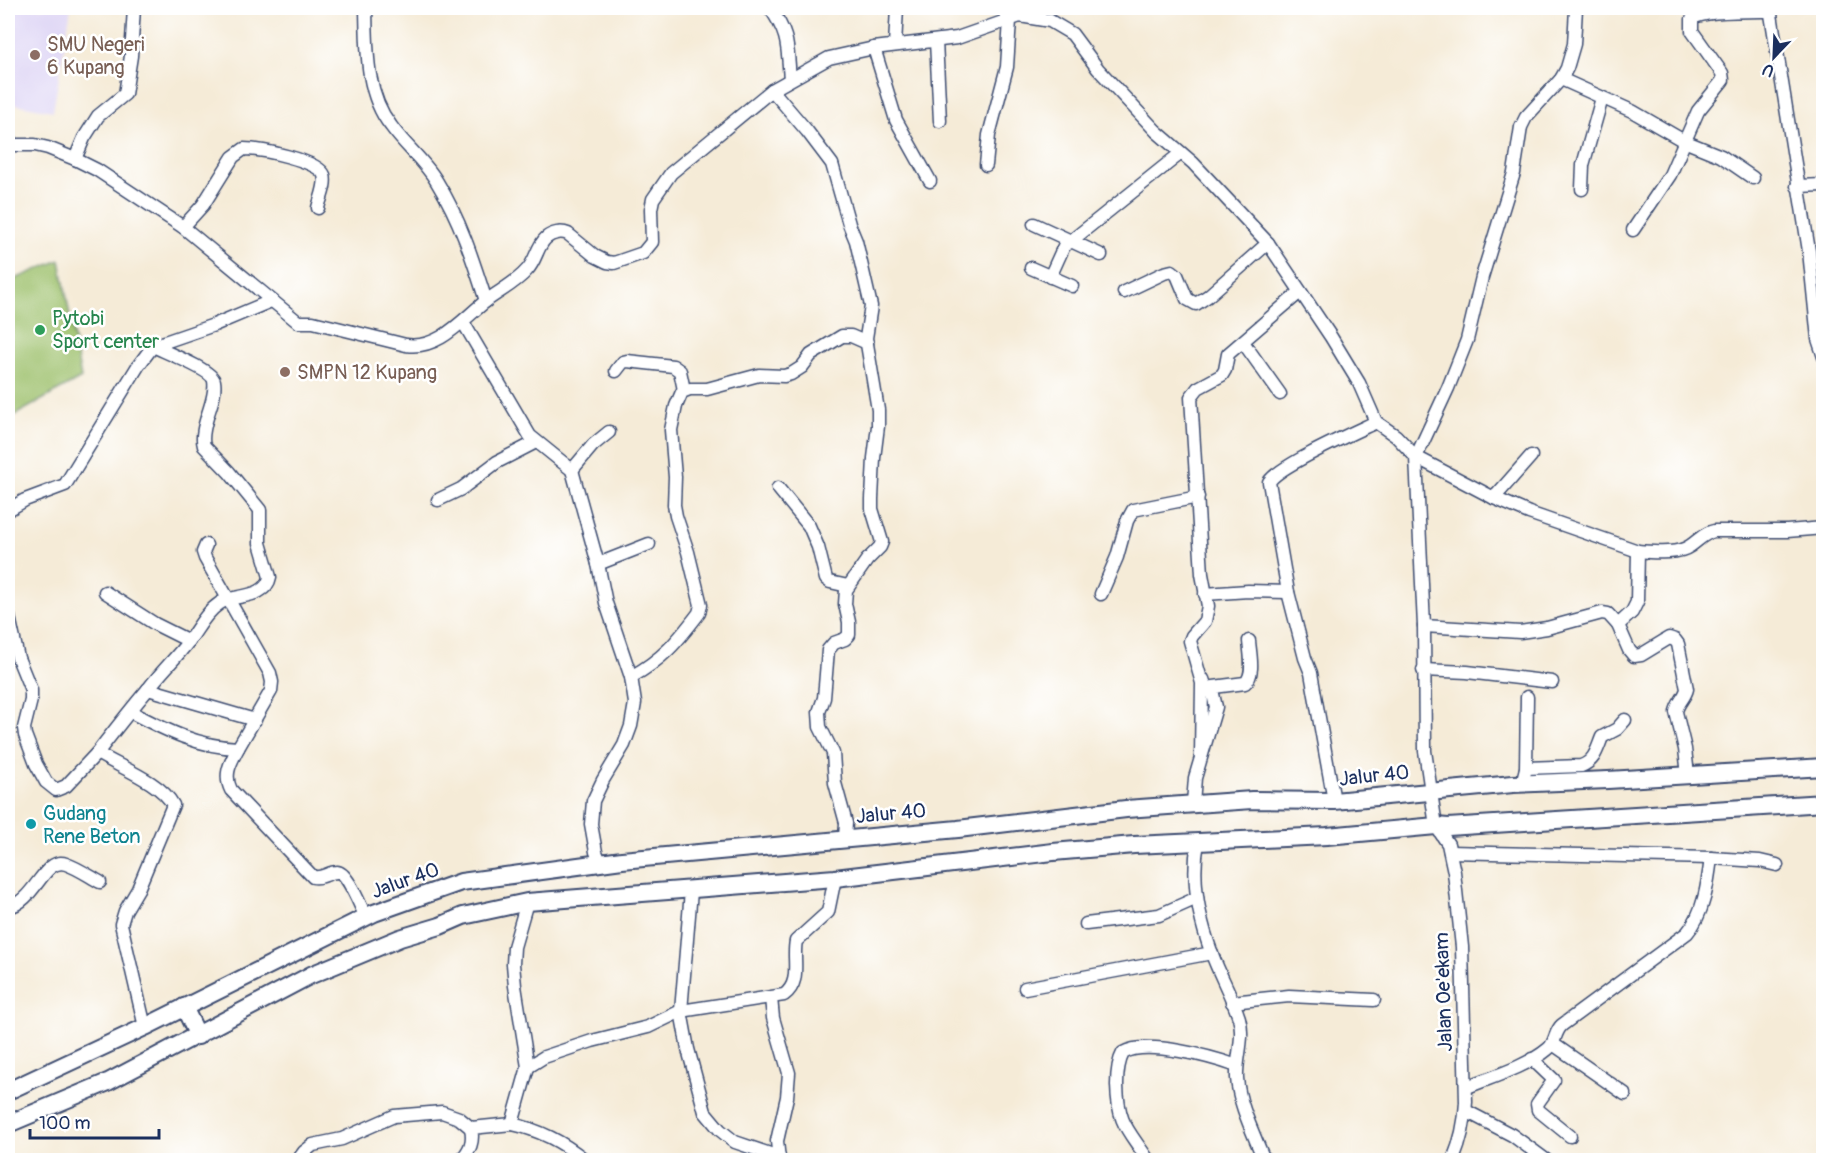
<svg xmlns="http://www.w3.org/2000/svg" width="1831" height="1168" viewBox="0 0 1831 1168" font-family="Pangolin,sans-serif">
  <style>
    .built { fill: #ded5f5 }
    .green { fill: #9cc06a; stroke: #5c7864; stroke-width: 1.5 }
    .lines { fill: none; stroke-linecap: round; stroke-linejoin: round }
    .minor-casing { stroke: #3c4b70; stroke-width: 15 }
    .highway-casing { stroke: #3c4b70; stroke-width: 20 }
    .minor { stroke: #fff; stroke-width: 12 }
    .highway { stroke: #fff; stroke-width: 16 }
    .education-dot { fill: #8d6e63; stroke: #fff; stroke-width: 2 }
    .leisure-dot { fill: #2e9e5b; stroke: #fff; stroke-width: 2 }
    .culture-dot { fill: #0f9aa8; stroke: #fff; stroke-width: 2 }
    .labels { text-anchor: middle; stroke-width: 5; stroke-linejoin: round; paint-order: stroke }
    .education-label { font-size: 20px; fill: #785e54; stroke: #fff; text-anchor: start }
    .leisure-label { font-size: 20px; fill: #27864d; stroke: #fff; text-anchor: start }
    .street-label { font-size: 20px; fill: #1b2f5e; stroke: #fff }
    .culture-label { font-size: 20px; fill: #0d838f; stroke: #fff; text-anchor: start }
  </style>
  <rect width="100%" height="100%" fill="#fff"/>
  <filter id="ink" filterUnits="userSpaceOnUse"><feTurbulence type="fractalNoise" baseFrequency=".0167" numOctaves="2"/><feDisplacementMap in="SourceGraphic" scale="12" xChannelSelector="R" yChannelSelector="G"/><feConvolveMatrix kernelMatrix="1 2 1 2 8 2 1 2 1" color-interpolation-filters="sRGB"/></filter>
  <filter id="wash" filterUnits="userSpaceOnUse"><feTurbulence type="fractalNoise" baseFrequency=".008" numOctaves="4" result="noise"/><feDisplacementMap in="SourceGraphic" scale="24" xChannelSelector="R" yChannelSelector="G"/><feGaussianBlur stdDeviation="1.35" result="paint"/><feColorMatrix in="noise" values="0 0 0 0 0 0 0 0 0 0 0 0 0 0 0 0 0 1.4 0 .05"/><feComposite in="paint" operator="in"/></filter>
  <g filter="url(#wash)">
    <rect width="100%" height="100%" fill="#f5ebd7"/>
    <!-- built -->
    <polygon class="built" points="8,8 71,8 53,111 8,103"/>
    <!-- green -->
    <polygon class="green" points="60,260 81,378 8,419 8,282"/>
  </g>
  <g filter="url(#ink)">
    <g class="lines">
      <!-- minor casing -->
      <g class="minor-casing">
        <g id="minor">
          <path d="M 366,8 C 367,47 365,93 391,126 C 405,146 425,161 437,182 C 460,219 473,260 486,301"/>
          <path d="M 770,8 C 790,36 787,47 790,79"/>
          <polyline points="1770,8 1809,251 1818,339 1824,357"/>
          <polyline points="1006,21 1006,8"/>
          <polyline points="936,41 940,121"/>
          <polyline points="895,45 897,8"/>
          <polyline points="874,48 896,120 930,181"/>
          <polyline points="1561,79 1632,111 1684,141 1721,156 1753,178"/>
          <polyline points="772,90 807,131 832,164 849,224 856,241 871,306 866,338 878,410 878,426 874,458 872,499 872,509 882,542 880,547 867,560 846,590 845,604 849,622 849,635 845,639 834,643 828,650 824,698 819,712 820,727 833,753 835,783 846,823 845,838"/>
          <path d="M 8,145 L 35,145 L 48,148 L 75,159 L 97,170 L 183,227 L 298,322 L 313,322 L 406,345 C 439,350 463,319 486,301 C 499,291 516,283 527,270 C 536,261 537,246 546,238 C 552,233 561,231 568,234 L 595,256 L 607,262 L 614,263 L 643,253 L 652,242 L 651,209 L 653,199 L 671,173 L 772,90 L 829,58 L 874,48 L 957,38 L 1020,16 L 1050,21 L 1072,34 L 1098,69 L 1156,131 L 1193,163 L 1268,243 L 1331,337 L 1359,383 L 1376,422 L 1396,436 L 1416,457 L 1494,498 L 1529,513 L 1638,551 C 1654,552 1677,555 1690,546 C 1699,540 1704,533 1714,531 L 1787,531 L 1824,528"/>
          <polyline points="75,159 84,138 98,116 125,94 131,56 134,8"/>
          <polyline points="986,165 989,135 1007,67 1010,20"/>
          <polyline points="1797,186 1824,185"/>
          <polyline points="1582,189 1583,165 1602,98"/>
          <polyline points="1034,224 1071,241 1181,153"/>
          <path d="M 183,227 L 203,205 L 233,157 L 244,149 C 260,149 318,160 324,175 C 327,185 320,199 318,208"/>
          <path d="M 1633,230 L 1670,175 L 1698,111 L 1723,80 L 1722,73 L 1692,31 L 1692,19 C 1702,10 1755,11 1771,11"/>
          <polyline points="1031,268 1072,286"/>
          <polyline points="1050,277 1064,246 1071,241 1101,255"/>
          <polyline points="1124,292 1164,273 1172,271 1177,275 1187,299 1196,304 1208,296 1268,243"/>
          <polyline points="463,322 530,436 572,470 598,564 606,603 631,677 635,703 631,726 624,745 603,780 593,801 591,824 596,852 601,864"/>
          <polyline points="1243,342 1280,394"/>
          <polyline points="616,371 623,362 627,361 673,366 680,371 684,390"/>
          <polyline points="572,470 593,445 609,432"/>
          <polyline points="778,488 809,526 818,547 826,579 830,582 848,586"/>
          <polyline points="1494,498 1531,456"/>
          <polyline points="438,500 461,489 497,462 536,442"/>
          <polyline points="8,510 25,500 65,485 138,366 153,346 214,325 271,301"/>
          <path d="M 1638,551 L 1637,602 L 1632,612 L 1618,625 L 1629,650 L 1634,656 L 1641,655 L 1669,638 L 1675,640 L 1678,644 L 1687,689 C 1685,698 1677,703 1676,712 L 1685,749 L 1688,775"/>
          <polyline points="598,564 649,544"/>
          <polyline points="105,592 155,624 189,641"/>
          <polyline points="1101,594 1117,557 1127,521 1133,510 1198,497"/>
          <polyline points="1205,594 1248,591 1288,592"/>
          <polyline points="8,612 18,658 31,690 31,700 24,728 25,735 36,764 46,782 56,790 66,786 97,753"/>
          <polyline points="1424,626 1520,632 1547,628 1602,613 1608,614 1618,625"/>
          <polyline points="1423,670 1467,672 1552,682"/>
          <path d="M 631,677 C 663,659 677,642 699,613 L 701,605 L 688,552 L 676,516 L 674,505 L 675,477 L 671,430 L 676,406 L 682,392 L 690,389 L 707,389 L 759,375 L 784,376 L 791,374 L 802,367 L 811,355 L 842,336 L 851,336 L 867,343"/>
          <path d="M 1206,688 L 1245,683 C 1255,675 1250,654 1249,641"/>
          <polyline points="148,689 255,720"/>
          <path d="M 131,712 C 165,730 199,747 238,748 L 271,691 L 272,682 L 270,673 L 205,558 L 203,552 L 206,545"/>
          <path d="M 238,748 C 231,762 223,774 231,790 L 313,877 C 323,879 328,872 337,872 C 347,871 361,908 366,917"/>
          <polyline points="1201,756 1202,683 1190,641 1192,636 1205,621 1208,606 1202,574 1191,397 1198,388 1222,375 1225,370 1228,354 1300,292"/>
          <path d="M 1526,768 L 1581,766 C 1595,761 1597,749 1602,737 L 1617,729 L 1625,720"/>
          <polyline points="1524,776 1526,768 1527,697"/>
          <path d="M 1334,801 L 1311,673 L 1305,658 L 1288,592 L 1269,482 C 1278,466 1355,432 1376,422"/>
          <polyline points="1193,803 1195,778 1216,707 1213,694 1206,688 1203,679"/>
          <path d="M 1198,842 C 1191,879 1199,919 1212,954 C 1220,976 1232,996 1239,1018 C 1245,1037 1236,1058 1237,1078 C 1239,1106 1254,1134 1264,1160"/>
          <polyline points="1450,852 1711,858 1760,861 1777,865"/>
          <polyline points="691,891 681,1011 688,1049 705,1112 720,1130 735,1142 779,1157"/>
          <path d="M 527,902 L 514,947 L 513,964 L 515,986 L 528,1067 L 512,1124 C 540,1130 563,1142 585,1160"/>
          <path d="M 8,907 C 35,902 44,856 66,864 C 78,868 89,876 100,882"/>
          <polyline points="1086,924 1159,915 1197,898"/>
          <polyline points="1025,988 1212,953"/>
          <polyline points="771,998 773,1018 789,1073 787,1097 777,1141 779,1160"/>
          <polyline points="1232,1002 1289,996 1374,1000"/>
          <path d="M 145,1027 L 121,924 L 125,911 L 138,889 L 173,805 C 161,782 119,767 97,753 C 114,731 131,709 149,688 C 161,672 176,658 188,642 C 198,629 205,613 220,603 C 235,594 266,599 270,577 L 260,543 L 260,510 L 229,472 L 204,446 C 201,436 205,424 208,414 C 211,404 216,392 214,381 C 212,370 165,352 153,346"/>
          <polyline points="1553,1044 1625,1094"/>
          <polyline points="1532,1059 1554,1080 1537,1104 1538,1110 1570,1136"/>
          <path d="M 528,1067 L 544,1057 L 592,1041 L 648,1027 L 681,1011 L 784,995 C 802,982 792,959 796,941 L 828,912 L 835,878"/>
          <path d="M 1467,1087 C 1492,1077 1528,1066 1548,1049 C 1556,1043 1554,1032 1562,1025 L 1687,933 C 1704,914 1708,882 1711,858"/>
          <polyline points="1466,1111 1512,1135 1546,1160"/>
          <polyline points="298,1160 304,1152 313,1145 342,1139 394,1116 442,1112 459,1118 471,1128"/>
          <path d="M 461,1160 C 470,1150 474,1142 471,1128 L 512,1124"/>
          <path d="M 1148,1160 C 1128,1129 1118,1125 1117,1085 C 1117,1074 1118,1062 1123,1053 C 1146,1039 1212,1057 1237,1066"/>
          <path d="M 1453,1160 C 1461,1141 1465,1123 1466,1102 L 1462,947 L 1454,872 L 1448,844 L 1436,826 L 1425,751 L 1424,626 L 1416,457 L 1448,388 L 1467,340 L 1482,277 L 1514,173 L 1521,127 L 1526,117 L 1561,79 L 1567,68 L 1574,44 L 1576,8"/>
        </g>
      </g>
      <!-- highway casing -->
      <g class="highway-casing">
        <g id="highway">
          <polyline points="184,1007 198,1036"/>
          <polyline points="8,1091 145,1027 374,913 461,882 622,860 958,829 1126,809 1252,800 1334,801 1513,784 1608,780 1824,767"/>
          <polyline points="8,1124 108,1082 311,975 400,938 440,926 463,916 527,902 835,878 1053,852 1134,845 1327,836 1436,826 1448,827 1824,803"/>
        </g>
      </g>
      <!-- minor -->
      <use href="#minor" class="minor"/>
      <!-- highway -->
      <use href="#highway" class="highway"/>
    </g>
  </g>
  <!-- markers -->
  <g class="education-dot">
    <circle cx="35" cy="55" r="6"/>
    <circle cx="285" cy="372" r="6"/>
  </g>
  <circle class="leisure-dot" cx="40" cy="330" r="6"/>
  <circle class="culture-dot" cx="31" cy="824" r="6"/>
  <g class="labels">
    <!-- education labels -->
    <g class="education-label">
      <text x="47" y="51">SMU Negeri<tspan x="47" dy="23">6 Kupang</tspan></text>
      <text x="297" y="379">SMPN 12 Kupang</text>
    </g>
    <!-- leisure labels -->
    <g class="leisure-label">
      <text x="52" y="325">Pytobi<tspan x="52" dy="23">Sport center</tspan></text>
    </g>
    <!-- street labels -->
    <g class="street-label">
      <text transform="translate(1374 775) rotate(-6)" y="7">Jalur 40</text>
      <text transform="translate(891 813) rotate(-5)" y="7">Jalur 40</text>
      <text transform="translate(405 880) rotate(-20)" y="7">Jalur 40</text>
      <text transform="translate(1443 992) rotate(-92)" y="7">Jalan Oe'ekam</text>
    </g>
    <!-- culture labels -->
    <g class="culture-label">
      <text x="43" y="820">Gudang<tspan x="43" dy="23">Rene Beton</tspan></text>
    </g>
  </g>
  <!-- margin -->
  <rect width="1831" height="1168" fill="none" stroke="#fff" stroke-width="30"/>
  <!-- north arrow -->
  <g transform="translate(1774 57) rotate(203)" stroke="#ffffff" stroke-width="4.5" paint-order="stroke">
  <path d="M0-4.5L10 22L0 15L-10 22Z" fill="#1b2f5e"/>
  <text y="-9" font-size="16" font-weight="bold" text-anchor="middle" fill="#1b2f5e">U</text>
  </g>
  <!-- scale -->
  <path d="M30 1129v9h129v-9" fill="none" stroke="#1b2f5e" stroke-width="3"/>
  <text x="39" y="1129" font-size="18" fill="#1b2f5e" stroke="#ffffff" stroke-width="4.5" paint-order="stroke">100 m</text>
</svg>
